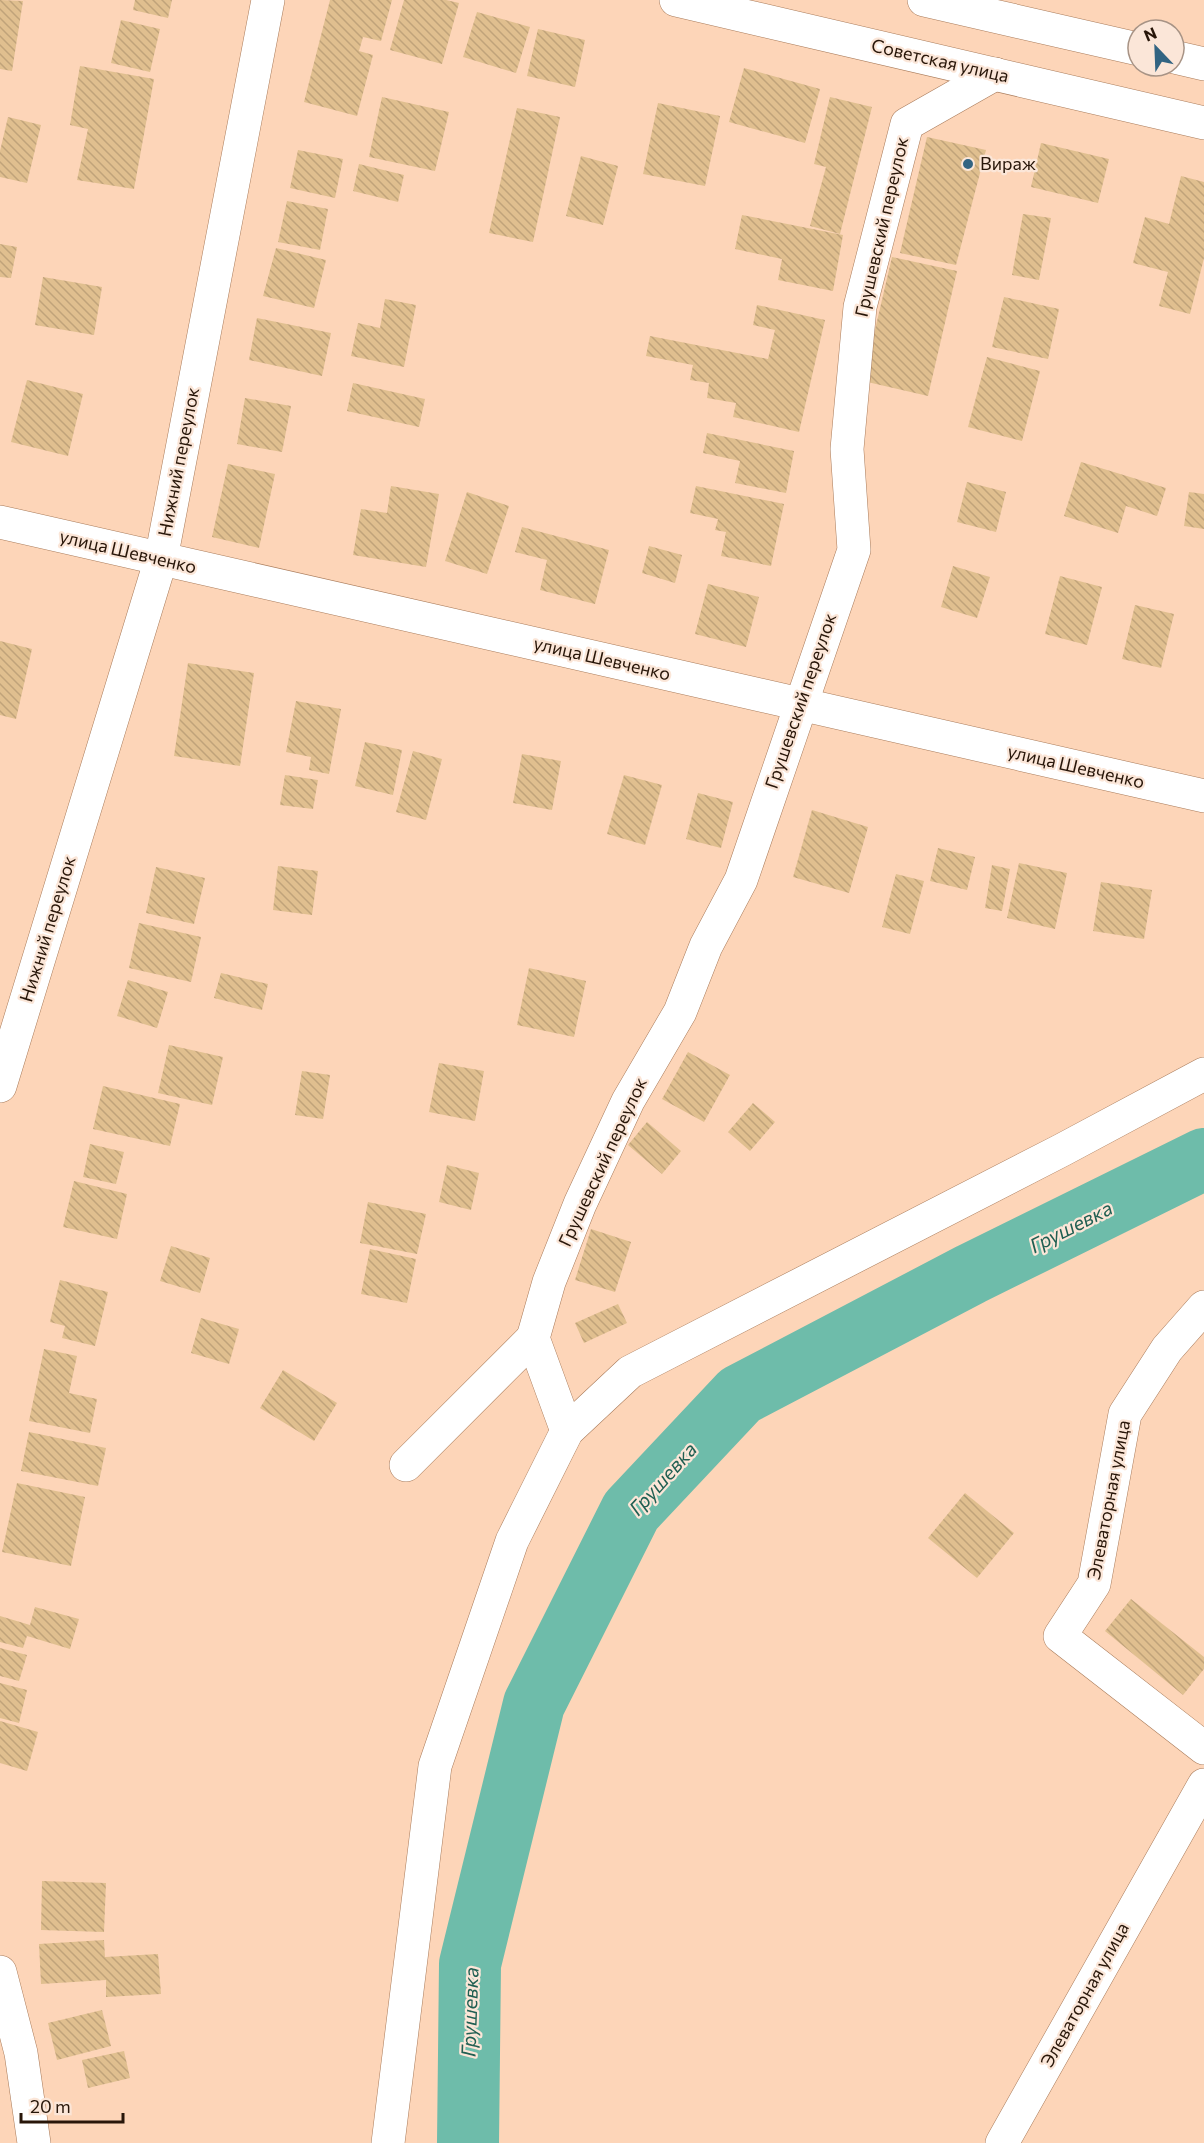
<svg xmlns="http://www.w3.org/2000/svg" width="1204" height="2143" viewBox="0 0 1204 2143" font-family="Commissioner,sans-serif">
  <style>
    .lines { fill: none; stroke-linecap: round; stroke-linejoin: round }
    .river { stroke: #6ebcaa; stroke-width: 62 }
    .building { fill: url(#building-back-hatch) }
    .minor-casing { stroke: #a97b5a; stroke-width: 34 }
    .major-casing { stroke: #a97b5a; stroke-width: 34 }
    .minor { stroke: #fff; stroke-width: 33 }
    .major { stroke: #fff; stroke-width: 33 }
    .poi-dot { fill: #326482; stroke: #fbe6d8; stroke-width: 2 }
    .labels { text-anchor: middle; stroke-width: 4.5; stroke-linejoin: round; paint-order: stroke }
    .street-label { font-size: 18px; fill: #281609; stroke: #fbe6d8 }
    .poi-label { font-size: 18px; fill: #281609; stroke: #fbe6d8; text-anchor: start }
    .water-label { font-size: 20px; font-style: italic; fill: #205f52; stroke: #fbe6d8 }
  </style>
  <defs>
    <pattern id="building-back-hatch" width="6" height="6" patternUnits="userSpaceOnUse" patternTransform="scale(1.5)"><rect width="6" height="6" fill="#e0bf8f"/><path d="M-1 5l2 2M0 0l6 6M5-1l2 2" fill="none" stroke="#c0a37a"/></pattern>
  </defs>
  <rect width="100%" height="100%" fill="#fdd5b8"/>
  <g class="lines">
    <!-- river -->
    <polyline class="river" points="468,2143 470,1964 534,1704 631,1511 740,1395 971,1274 1204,1159"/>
  </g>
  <!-- building -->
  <g class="building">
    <polygon points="0,0 23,1 12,71 0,69"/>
    <polygon points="135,0 172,0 168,18 133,10"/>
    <polygon points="330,0 392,0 381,41 363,37 359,51 373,55 357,116 304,102"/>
    <polygon points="404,0 446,0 459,3 442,64 390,50"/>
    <polygon points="477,12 530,27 516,73 463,57"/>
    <polygon points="121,20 160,29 150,72 111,63"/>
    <polygon points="538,29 585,40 575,87 527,76"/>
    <polygon points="80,66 154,79 134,189 77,180 88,129 70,125"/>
    <polygon points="744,68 820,89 805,143 729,122"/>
    <polygon points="382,97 449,112 435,171 369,157"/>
    <polygon points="830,97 872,107 840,234 810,226 826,167 814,164"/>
    <polygon points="658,103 720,116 705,186 643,174"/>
    <polygon points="517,108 560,117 533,242 489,233"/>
    <polygon points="8,117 41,125 27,183 0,177 0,151"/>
    <polygon points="927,137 986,150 956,265 900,253"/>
    <polygon points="1041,143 1109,159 1098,203 1031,187"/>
    <polygon points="298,150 343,159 335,198 290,188"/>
    <polygon points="581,156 618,166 603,225 566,216"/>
    <polygon points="359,164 404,175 398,202 353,191"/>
    <polygon points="1181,176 1204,182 1204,258 1190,314 1159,306 1168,272 1133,263 1145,217 1169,224"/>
    <polygon points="287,201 328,209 320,250 278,242"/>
    <polygon points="1023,214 1051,218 1039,280 1012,275"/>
    <polygon points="742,215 843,235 833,291 778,280 782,259 735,249"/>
    <polygon points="0,244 17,247 11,278 0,277"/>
    <polygon points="276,248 326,260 314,308 263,296"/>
    <polygon points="892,257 957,271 928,396 863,381"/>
    <polygon points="43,277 102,287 94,335 35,325"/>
    <polygon points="1004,297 1059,309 1048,359 992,347"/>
    <polygon points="385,299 416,305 404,367 351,356 358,323 380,328"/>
    <polygon points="757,305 825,320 799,432 733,417 736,403 707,398 709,383 690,380 693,365 646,356 650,336 768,359 775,330 753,325"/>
    <polygon points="257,318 331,333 322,376 249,360"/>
    <polygon points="987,357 1040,371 1022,441 968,427"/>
    <polygon points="27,380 83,394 68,456 11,442"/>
    <polygon points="353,383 425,399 419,427 347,411"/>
    <polygon points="245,398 291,406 282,452 237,444"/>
    <polygon points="707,433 794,451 786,493 735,483 740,461 703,453"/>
    <polygon points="1081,462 1166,488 1157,516 1126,506 1118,533 1064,516"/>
    <polygon points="228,464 275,474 259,548 212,537"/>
    <polygon points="967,482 1006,492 996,532 957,522"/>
    <polygon points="391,486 439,494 426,567 353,555 361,509 387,513"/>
    <polygon points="696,486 784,504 771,566 721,556 726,532 715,530 718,519 690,513"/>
    <polygon points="467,492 509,506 487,574 445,561"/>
    <polygon points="1189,492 1204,494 1204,529 1184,526"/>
    <polygon points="522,527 609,550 595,604 540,590 547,560 515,552"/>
    <polygon points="649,546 682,555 675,583 642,573"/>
    <polygon points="953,566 990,577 977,618 941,607"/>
    <polygon points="1060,576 1102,587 1087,645 1045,634"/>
    <polygon points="708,584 759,597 746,647 695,634"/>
    <polygon points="1135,605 1174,614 1161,668 1122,659"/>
    <polygon points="0,641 32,649 16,719 0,715"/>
    <polygon points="188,663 254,673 240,766 174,756"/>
    <polygon points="296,701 341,709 329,774 309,770 311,757 286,752"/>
    <polygon points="365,742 402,750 393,795 355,786"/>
    <polygon points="413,751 442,759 426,820 396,812"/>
    <polygon points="522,754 561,761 552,810 513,803"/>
    <polygon points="285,775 318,780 313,809 280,805"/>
    <polygon points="624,775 662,785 645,845 607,834"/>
    <polygon points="698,793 733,802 721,848 686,839"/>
    <polygon points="812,810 868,827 849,893 793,877"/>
    <polygon points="938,848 975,857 967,890 930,881"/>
    <polygon points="1019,863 1067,873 1055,929 1007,918"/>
    <polygon points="992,865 1010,869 1002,911 985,908"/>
    <polygon points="278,866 318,871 312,915 273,910"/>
    <polygon points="156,867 205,878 194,924 146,913"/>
    <polygon points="896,874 924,881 910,934 882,927"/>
    <polygon points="1101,882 1152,890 1144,939 1093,931"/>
    <polygon points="139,923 201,937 191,982 129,968"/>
    <polygon points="529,968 586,981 574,1037 517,1025"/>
    <polygon points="221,973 268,984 262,1010 214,998"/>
    <polygon points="128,980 168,992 157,1028 117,1016"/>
    <polygon points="169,1045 223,1057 212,1105 158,1093"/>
    <polygon points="688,1052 730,1075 704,1122 662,1099"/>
    <polygon points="439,1063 484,1071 475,1121 429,1112"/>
    <polygon points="302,1071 330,1075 323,1119 295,1115"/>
    <polygon points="103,1086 180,1104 170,1146 93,1129"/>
    <polygon points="753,1103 775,1122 750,1151 728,1132"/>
    <polygon points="647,1122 681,1151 662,1174 628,1145"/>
    <polygon points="90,1144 124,1152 116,1184 83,1177"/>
    <polygon points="447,1165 479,1173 471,1210 439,1202"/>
    <polygon points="74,1181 127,1194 117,1239 63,1227"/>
    <polygon points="368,1202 426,1214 417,1254 360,1243"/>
    <polygon points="591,1229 631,1242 615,1292 575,1280"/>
    <polygon points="171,1246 210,1258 200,1293 160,1281"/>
    <polygon points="370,1249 416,1259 407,1303 361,1294"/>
    <polygon points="60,1280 108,1292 95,1346 62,1338 65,1326 50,1322"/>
    <polygon points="618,1304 627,1323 584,1343 575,1323"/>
    <polygon points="201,1318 239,1329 229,1364 191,1353"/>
    <polygon points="44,1349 77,1356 69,1393 97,1399 90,1433 29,1421"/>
    <polygon points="283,1370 337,1403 314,1441 260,1408"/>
    <polygon points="29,1432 106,1448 98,1486 21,1471"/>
    <polygon points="17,1483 85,1497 71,1566 2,1552"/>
    <polygon points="965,1493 1014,1533 977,1578 928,1538"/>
    <polygon points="1131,1599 1204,1657 1204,1669 1183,1695 1105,1631"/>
    <polygon points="35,1607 79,1619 70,1649 27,1636 23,1648 0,1642 0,1616 30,1625"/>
    <polygon points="0,1648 27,1655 19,1681 0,1676"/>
    <polygon points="0,1683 27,1690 19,1723 0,1718"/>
    <polygon points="0,1721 38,1732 27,1771 0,1763"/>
    <polygon points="42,1881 106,1883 104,1932 41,1930"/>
    <polygon points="104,1940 105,1957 158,1954 161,1994 106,1997 106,1980 41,1984 39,1944"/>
    <polygon points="102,2010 111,2046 57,2060 48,2023"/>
    <polygon points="124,2051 130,2078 88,2088 82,2060"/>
  </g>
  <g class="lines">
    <!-- minor casing -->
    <g class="minor-casing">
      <g id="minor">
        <polyline points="0,522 1204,796"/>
        <polyline points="0,1086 161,559 268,0"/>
        <polyline points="1204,1307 1167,1349 1125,1414 1094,1584 1060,1636 1204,1748"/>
        <polyline points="567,1431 533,1338 549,1282 580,1204 628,1101 680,1012 706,946 741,880 854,550 847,449 860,307 907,124 995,74"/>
        <polyline points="406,1465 533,1338"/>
        <polyline points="0,1972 21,2053 34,2143"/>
        <polyline points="388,2143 435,1766 512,1541 567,1431 630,1372 1062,1150 1204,1074"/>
        <polyline points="1002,2143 1204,1785"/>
      </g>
    </g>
    <!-- major casing -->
    <g class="major-casing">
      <g id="major">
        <polyline points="676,0 1204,123"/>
        <polyline points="924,0 1138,49"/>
        <polyline points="1174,57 1204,64"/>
      </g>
    </g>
    <!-- minor -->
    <use href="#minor" class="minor"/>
    <!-- major -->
    <use href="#major" class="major"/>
  </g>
  <!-- markers -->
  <circle class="poi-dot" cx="968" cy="164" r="6"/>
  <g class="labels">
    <!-- street labels -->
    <g class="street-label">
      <text transform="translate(940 61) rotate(13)" y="6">Советская улица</text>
      <text transform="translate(882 227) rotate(-77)" y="6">Грушевский переулок</text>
      <text transform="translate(179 462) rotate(-79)" y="6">Нижний переулок</text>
      <text transform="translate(128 552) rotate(13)" y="6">улица Шевченко</text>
      <text transform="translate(602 659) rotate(13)" y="6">улица Шевченко</text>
      <text transform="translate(801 701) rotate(-71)" y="6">Грушевский переулок</text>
      <text transform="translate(1076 767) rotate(13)" y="6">улица Шевченко</text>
      <text transform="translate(48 929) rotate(-73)" y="6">Нижний переулок</text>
      <text transform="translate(603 1162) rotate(-65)" y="6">Грушевский переулок</text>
      <text transform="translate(1109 1500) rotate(-79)" y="6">Элеваторная улица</text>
      <text transform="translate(1085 1995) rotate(-61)" y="6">Элеваторная улица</text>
    </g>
    <!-- poi labels -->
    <g class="poi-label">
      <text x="980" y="170">Вираж</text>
    </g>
    <!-- water labels -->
    <g class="water-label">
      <text transform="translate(1071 1227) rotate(-27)" y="7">Грушевка</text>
      <text transform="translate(663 1479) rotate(-48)" y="7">Грушевка</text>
      <text transform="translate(470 2012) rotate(-88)" y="7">Грушевка</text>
    </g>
  </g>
  <!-- north arrow -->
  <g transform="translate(1156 48) rotate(337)"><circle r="28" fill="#fbe6d8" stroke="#a79385" stroke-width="1.5"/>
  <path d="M0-4.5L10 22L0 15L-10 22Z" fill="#326482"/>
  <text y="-9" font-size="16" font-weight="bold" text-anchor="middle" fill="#281609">N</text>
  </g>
  <!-- scale -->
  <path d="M21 2113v9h102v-9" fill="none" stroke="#281609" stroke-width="3"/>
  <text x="30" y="2113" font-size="18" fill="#281609" stroke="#fbe6d8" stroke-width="4.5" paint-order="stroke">20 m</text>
</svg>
